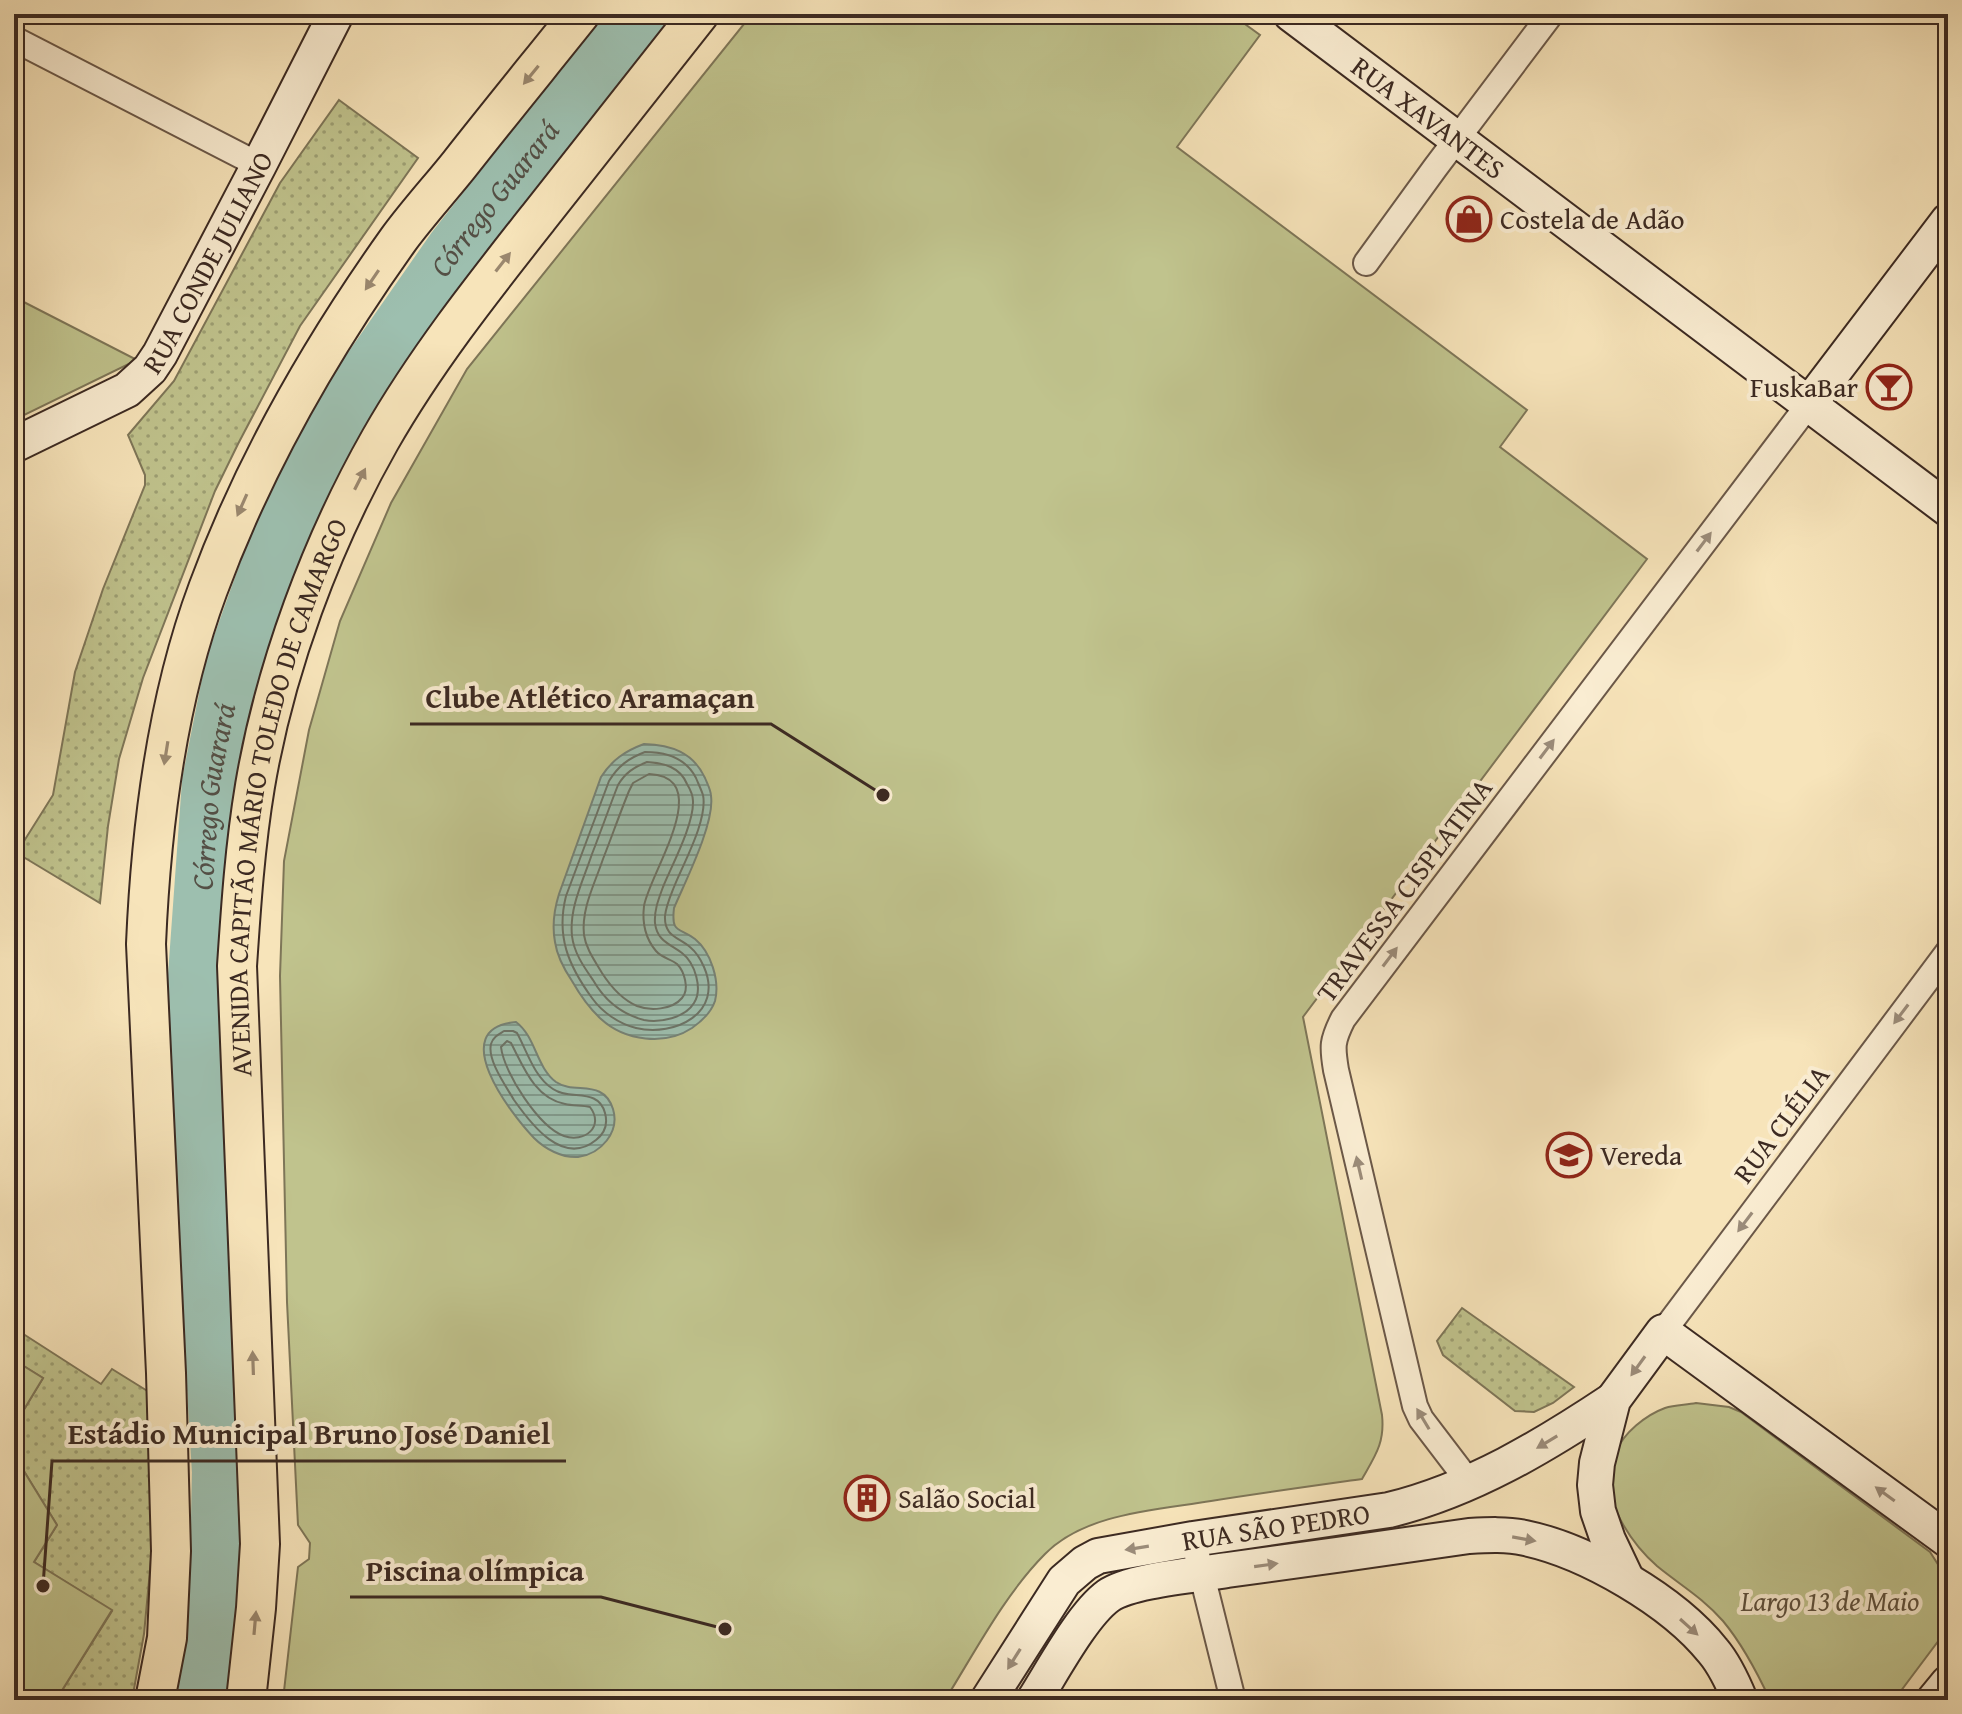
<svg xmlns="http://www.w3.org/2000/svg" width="1962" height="1714" viewBox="0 0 1962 1714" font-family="'Gentium Book Plus',serif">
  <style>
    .grass { fill: url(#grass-dots); stroke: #7e7658; stroke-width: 2 }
    .park { fill: #c0c38d; stroke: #7e7658; stroke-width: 2 }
    .water { fill: url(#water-rules); stroke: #768377; stroke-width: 2 }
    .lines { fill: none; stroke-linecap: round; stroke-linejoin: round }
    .shore { stroke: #6c7468; stroke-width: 2 }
    .river { stroke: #9dbfaf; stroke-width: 56 }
    .street-casing { stroke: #6b5848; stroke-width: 28 }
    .secondary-casing { stroke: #3c2a22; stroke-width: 38 }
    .primary-casing { stroke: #3c2a22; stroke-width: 42 }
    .street { stroke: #faedd2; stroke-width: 24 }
    .secondary { stroke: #faedd2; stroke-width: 34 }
    .primary { stroke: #f7e4ba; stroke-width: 38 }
    .oneway { fill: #9a876e }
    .oneway2 { fill: #9b8c7a }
    .labels { text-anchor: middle; stroke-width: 8; stroke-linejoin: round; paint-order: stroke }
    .street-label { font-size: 28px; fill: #3c2a22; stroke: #faedd2 }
    .poi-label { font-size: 28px; fill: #3c2a22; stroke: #faedd2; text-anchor: start }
    .park-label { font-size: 28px; font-style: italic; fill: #5d503d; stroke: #faedd2 }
    .water-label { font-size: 30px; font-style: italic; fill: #544f45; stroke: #faedd2 }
    .leader { fill: none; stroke: #3c2a22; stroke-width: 3 }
    .callout-dot { fill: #3c2a22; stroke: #faedd2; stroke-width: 3 }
    .callout-label { font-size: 30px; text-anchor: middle; font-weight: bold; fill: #3c2a22; stroke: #faedd2; stroke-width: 8; stroke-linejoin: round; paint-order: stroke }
  </style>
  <defs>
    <pattern id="grass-dots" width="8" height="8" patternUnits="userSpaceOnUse" patternTransform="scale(2)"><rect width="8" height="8" fill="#c0c38d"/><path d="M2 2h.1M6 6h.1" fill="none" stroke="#9d9f73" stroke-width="1.8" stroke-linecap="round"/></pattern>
    <pattern id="water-rules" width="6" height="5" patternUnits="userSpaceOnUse" patternTransform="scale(2)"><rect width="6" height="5" fill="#9dbfaf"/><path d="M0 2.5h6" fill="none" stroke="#819b8e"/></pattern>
  </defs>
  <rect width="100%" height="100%" fill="#f7e4ba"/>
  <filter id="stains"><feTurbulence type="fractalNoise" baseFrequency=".0025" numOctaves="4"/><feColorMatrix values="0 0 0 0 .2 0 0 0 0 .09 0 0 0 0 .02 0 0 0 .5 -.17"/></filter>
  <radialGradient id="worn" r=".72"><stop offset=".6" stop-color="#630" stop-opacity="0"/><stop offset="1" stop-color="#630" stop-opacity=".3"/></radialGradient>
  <!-- grass -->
  <g class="grass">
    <polygon points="339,100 418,158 300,326 238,444 215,491 143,678 119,759 108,826 100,903 25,858 14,874 14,857 53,795 75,672 103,589 145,485 145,475 128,435 174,381 280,183"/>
    <polygon points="1462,1308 1574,1387 1553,1403 1534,1412 1515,1411 1443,1355 1437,1341"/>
    <polygon points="14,1328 101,1384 112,1369 149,1392 152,1549 144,1634 132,1700 56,1700 112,1611 34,1562 57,1525 14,1455 14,1426 43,1378 14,1360"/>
  </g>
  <!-- park -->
  <g class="park">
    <path d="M 752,14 L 1231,14 L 1260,35 L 1177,147 L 1527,410 L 1500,447 L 1647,559 L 1303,1017 L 1382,1415 C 1385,1443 1375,1456 1362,1479 C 1312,1486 1261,1493 1211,1501 C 1157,1510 1085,1513 1045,1554 C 1005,1594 975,1652 945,1700 L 283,1700 L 298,1567 L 309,1559 L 310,1543 L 298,1525 L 287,1302 L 280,976 L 284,861 L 309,730 L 340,621 L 391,503 L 467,369 Z"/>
    <polygon points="14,297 137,360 14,420"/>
    <polygon points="14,1360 43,1378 14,1426"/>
    <path d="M 1696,1403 L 1729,1407 L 1741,1412 L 1930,1552 L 1948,1580 L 1948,1619 L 1942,1636 L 1894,1700 L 1770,1700 C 1757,1672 1743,1645 1723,1621 C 1702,1597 1680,1585 1657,1566 C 1633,1545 1608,1509 1609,1476 C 1609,1468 1614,1459 1616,1452 C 1623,1433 1646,1415 1665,1408 C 1675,1405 1686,1405 1696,1403 Z"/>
    <polygon points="14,1455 57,1525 34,1562 112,1610 56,1700 14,1700"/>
  </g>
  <!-- water -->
  <g class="water">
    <path d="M 644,744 C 671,745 693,752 705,778 C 707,783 711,790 711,796 C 715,823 685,882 674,908 C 671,934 679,927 695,939 C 711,952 720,981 715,1001 C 711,1013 702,1021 692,1028 C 665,1046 625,1041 601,1019 C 589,1008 580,995 572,981 C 564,969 557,956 555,942 C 552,926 554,910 559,894 L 601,777 C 612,760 625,751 644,744 Z"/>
    <path d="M 516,1022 C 536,1037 536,1067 556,1082 C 575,1095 603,1078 613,1109 C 620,1132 601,1154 578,1157 C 562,1158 545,1149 534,1138 C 510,1113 445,1028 516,1022 Z"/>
  </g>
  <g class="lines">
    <!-- shore -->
    <g class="shore">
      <path d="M 645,752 C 666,752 686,758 696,778 C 698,783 701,789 703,795 C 708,820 683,864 674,887 C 670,897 666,906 665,916 C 664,937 679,937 690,947 C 696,952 701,960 704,967 C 724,1013 675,1037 636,1028 C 619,1024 602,1012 592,998 C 568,965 556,936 566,896 L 609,781 C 618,766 629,758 645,752 Z"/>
      <path d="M 647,762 C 664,763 680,767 687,784 C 690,789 693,795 693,801 C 694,824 672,865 663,887 C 659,898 654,910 655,923 C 657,941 670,944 682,953 C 695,963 703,989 694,1003 C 685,1018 660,1023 644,1020 C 621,1014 605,1001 593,980 C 584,967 574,953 572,936 C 569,908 583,881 592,854 C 601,831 609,808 618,785 C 625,773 634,767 647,762 Z"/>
      <path d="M 649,774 C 717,777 649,874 644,906 C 642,923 645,938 656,951 C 662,958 671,959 677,964 C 684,971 690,989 682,998 C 672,1010 650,1011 637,1006 C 621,999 611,987 602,973 C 595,961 586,949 584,935 C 581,909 595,883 603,859 C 612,836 620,813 629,791 L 633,783 Z"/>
      <path d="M 504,1031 L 513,1031 L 517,1033 C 527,1051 534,1077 553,1089 C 570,1101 598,1087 605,1113 C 608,1124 605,1133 596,1140 C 563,1167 531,1124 514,1100 C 506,1086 487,1060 491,1044 C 493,1037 499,1034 504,1031 Z"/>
      <path d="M 507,1041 L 511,1043 C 524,1068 535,1098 565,1104 C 573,1106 582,1105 590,1107 C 605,1127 584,1143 564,1136 C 539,1127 504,1073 501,1047 Z"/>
    </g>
    <!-- river -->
    <path class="river" id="s1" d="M 204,1700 L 217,1607 L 220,1472 L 206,1241 L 195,989 L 210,782 L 233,666 L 277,543 L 340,413 L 455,248 L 640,14"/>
    <!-- street casing -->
    <g class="street-casing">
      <g id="street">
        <polyline points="14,39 259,165"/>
        <polyline points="1366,263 1435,168 1551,14"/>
        <polyline points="1663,1332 1948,952"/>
        <path d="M 1469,1482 L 1421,1419 L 1415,1406 L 1336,1070 C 1332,1046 1332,1041 1343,1019 L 1809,404"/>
        <polyline points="1193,1539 1233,1700"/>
      </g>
    </g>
    <!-- secondary casing -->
    <g class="secondary-casing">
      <g id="secondary">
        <path id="s2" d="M 1291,14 L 1948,509"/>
        <polyline points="1809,404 1948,221"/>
        <path id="s3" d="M 14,445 L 127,390 L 150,369 L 160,354 L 259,165 L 336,14"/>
        <polyline points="1627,1580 1608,1540 1598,1511 1595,1485 1597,1463 1613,1400 1663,1332 1948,1540"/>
        <path id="s4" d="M 988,1700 L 1064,1581 L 1085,1563 L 1098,1556 L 1193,1539 L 1389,1510 C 1471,1490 1544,1446 1613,1400"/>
        <path d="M 1034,1700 C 1052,1672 1082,1615 1108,1596 C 1131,1580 1197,1575 1227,1570 C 1308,1559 1388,1548 1469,1536 C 1488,1535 1507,1534 1525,1538 C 1587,1551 1673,1601 1713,1651 C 1725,1665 1733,1683 1740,1700"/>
        <polyline points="1934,1700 1948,1683"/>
      </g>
    </g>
    <!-- primary casing -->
    <g class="primary-casing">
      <g id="primary">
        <path d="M 155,1700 L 167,1638 L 171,1551 L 166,1373 L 146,944 C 151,827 167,699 208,589 C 254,464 321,348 398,240 C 417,214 439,190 459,165 C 499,114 540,64 580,14"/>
        <path id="s5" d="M 246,1700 L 256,1608 L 260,1544 L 237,966 C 241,906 245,846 255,786 C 275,668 321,544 380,440 C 425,361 482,289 538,218 C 592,150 646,82 699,14"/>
      </g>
    </g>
    <!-- street -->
    <use href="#street" class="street"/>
    <!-- secondary -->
    <use href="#secondary" class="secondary"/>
    <!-- primary -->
    <use href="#primary" class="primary"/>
  </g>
  <!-- one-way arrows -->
  <defs><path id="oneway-solid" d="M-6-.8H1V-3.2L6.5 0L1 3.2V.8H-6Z" transform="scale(2)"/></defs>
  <g class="oneway">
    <use href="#oneway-solid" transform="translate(531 75) rotate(129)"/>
    <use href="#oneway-solid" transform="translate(503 262) rotate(-52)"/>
    <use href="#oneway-solid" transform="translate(372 280) rotate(124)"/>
    <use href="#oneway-solid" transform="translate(360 479) rotate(-63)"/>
    <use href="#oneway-solid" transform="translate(242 505) rotate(114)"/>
    <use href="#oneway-solid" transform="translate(166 753) rotate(99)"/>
    <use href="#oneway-solid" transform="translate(253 1363) rotate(-92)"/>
    <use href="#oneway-solid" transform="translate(255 1623) rotate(-85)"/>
  </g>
  <g class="oneway2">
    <use href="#oneway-solid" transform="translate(1704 542) rotate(-53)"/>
    <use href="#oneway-solid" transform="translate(1547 749) rotate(-53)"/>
    <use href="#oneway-solid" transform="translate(1390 957) rotate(-53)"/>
    <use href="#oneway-solid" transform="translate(1901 1014) rotate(127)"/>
    <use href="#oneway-solid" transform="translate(1359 1168) rotate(-103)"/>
    <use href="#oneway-solid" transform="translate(1745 1222) rotate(127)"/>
    <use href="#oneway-solid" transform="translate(1638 1366) rotate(126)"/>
    <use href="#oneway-solid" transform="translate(1423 1419) rotate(-121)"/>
    <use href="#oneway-solid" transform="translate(1547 1442) rotate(149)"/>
    <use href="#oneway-solid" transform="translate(1885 1494) rotate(-144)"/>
    <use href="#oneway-solid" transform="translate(1524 1539) rotate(10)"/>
    <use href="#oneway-solid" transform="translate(1137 1548) rotate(171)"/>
    <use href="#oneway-solid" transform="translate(1266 1565) rotate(-8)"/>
    <use href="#oneway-solid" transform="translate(1689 1627) rotate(42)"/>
    <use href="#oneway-solid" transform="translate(1014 1659) rotate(122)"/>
  </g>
  <!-- icons -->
  <defs>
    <g id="shop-ring" transform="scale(2.3)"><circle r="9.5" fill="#faedd2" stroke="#8f2418" stroke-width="1.5"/><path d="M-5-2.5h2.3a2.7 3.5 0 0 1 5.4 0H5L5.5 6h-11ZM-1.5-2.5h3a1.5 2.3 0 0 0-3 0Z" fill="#8f2418"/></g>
    <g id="bar-ring" transform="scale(2.3)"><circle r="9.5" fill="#faedd2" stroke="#8f2418" stroke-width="1.5"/><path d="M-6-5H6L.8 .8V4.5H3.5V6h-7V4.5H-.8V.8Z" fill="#8f2418"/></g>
    <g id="school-ring" transform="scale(2.3)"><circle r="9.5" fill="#faedd2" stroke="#8f2418" stroke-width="1.5"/><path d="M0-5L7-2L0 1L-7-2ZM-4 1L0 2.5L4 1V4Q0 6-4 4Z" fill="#8f2418"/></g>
    <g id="building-ring" transform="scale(2.3)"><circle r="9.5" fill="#faedd2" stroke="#8f2418" stroke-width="1.5"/><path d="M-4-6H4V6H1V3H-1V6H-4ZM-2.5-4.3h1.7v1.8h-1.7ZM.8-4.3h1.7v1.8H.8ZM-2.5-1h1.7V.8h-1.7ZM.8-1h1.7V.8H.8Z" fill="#8f2418"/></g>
  </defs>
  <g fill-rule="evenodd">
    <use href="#shop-ring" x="1469" y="219"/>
    <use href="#bar-ring" x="1889" y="387"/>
    <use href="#school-ring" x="1569" y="1155"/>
    <use href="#building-ring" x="867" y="1498"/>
  </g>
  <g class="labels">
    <!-- street labels -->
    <g class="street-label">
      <text dy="10" stroke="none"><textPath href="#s2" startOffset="172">RUA XAVANTES</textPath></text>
      <text dy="10" stroke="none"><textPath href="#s3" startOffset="278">RUA CONDE JULIANO</textPath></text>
      <text dy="10" stroke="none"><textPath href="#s5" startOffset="910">AVENIDA CAPITÃO MÁRIO TOLEDO DE CAMARGO</textPath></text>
      <text transform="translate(1404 890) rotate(-53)" y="10">TRAVESSA CISPLATINA</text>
      <text transform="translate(1781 1124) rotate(-53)" y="10">RUA CLÉLIA</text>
      <text dy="10" stroke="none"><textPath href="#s4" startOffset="364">RUA SÃO PEDRO</textPath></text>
    </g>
    <!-- poi labels -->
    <g class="poi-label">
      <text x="1500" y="229">Costela de Adão</text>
      <text x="1858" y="397" text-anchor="end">FuskaBar</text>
      <text x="1600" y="1165">Vereda</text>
      <text x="898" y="1508">Salão Social</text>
    </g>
    <!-- park labels -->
    <g class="park-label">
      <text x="1830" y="1611">Largo 13 de Maio</text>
    </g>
    <!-- water labels -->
    <g class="water-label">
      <text dy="10" stroke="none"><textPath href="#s1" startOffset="1578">Córrego Guarará</textPath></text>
      <text dy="10" stroke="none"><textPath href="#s1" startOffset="906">Córrego Guarará</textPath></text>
    </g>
  </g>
  <!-- callouts -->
  <path class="leader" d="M883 795L771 724H410M43 1586L52 1461H566M725 1629L601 1597H350"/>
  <g class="callout-dot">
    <circle cx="883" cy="795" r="8"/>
    <circle cx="43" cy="1586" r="8"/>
    <circle cx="725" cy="1629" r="8"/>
  </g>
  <g class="callout-label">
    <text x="590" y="708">Clube Atlético Aramaçan</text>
    <text x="309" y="1444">Estádio Municipal Bruno José Daniel</text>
    <text x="475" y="1581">Piscina olímpica</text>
  </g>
  <!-- margin -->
  <rect width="1962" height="1714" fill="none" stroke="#f7e4ba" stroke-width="48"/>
  <rect x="16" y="16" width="1930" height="1682" fill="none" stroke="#3c2a22" stroke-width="4"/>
  <rect x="24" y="24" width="1914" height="1666" fill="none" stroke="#3c2a22" stroke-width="2"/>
  <rect width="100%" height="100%" filter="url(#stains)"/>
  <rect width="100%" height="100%" fill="url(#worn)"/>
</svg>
